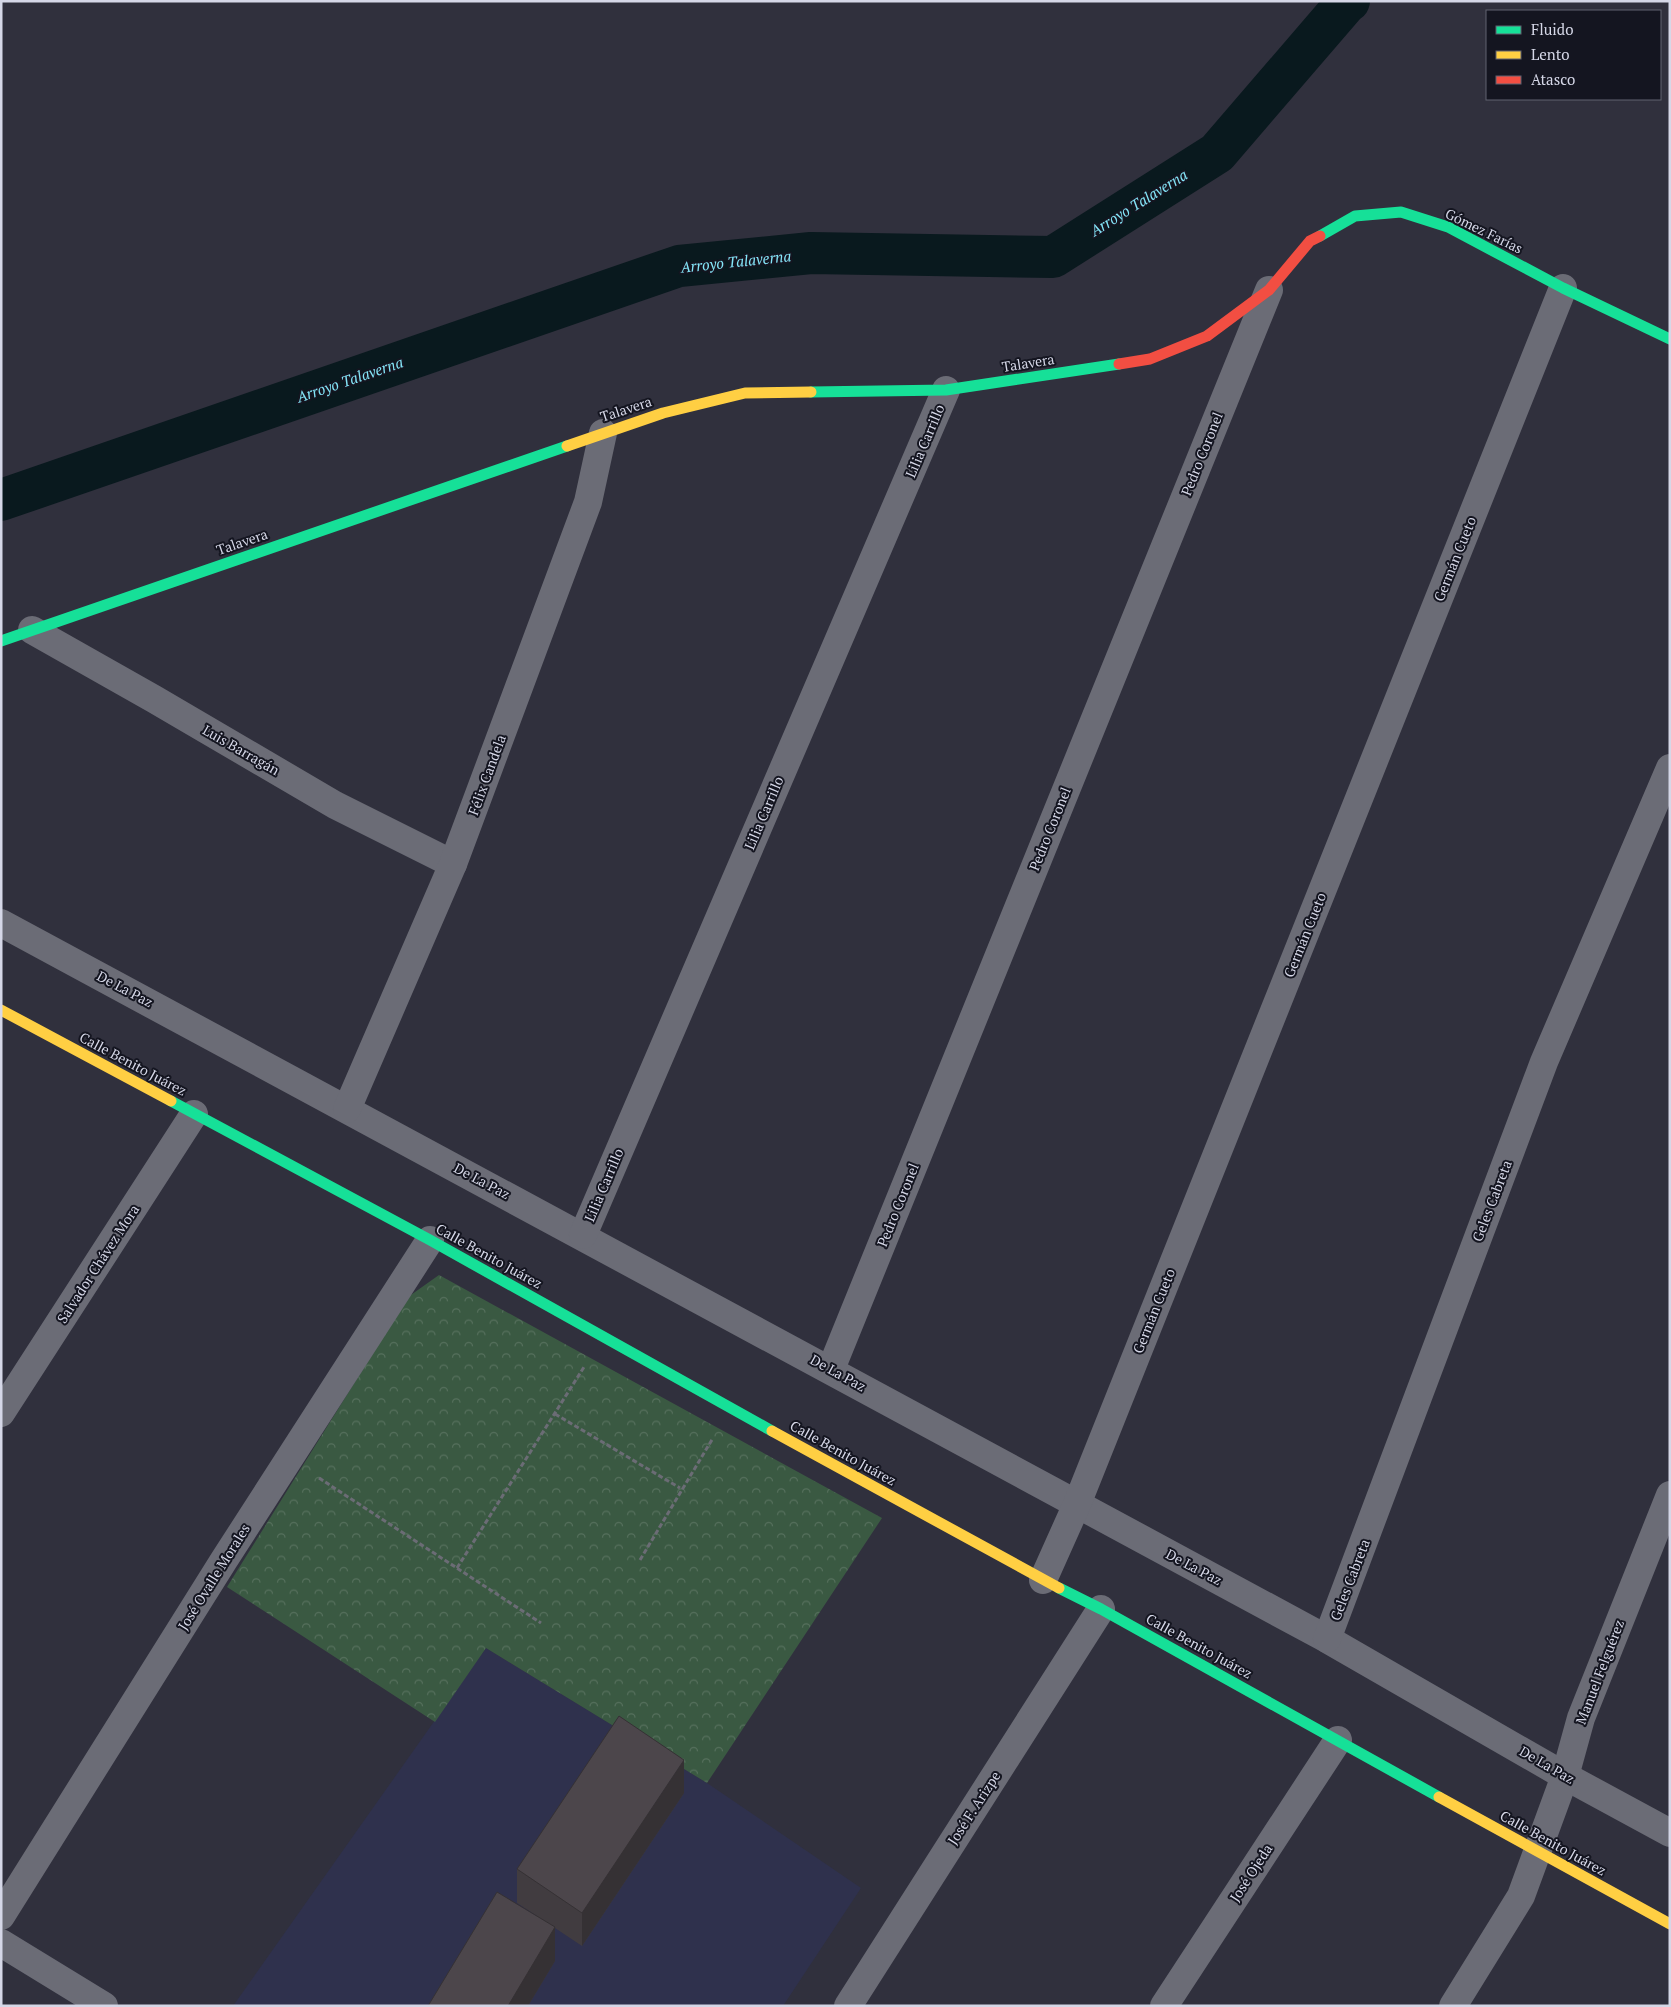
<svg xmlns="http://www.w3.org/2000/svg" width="1671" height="2007" viewBox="0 0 1671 2007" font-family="'PT Serif',serif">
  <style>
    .built { fill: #2f314d }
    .forest { fill: url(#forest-crowns) }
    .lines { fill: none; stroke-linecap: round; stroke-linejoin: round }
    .canal { stroke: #09191e; stroke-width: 42 }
    .path { stroke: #6b6c75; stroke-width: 3; stroke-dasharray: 5 2.5; stroke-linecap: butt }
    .street { stroke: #6b6c76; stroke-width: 28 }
    .fast { stroke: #16e098; stroke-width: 11 }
    .slow { stroke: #ffcf43; stroke-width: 11 }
    .jam { stroke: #f24e42; stroke-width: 11 }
    .wall { fill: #413c40 }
    .shaded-wall { fill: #353134 }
    .building { fill: #4c464b; stroke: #353134 }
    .labels { text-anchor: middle; stroke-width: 4; stroke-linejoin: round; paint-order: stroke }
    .street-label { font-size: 14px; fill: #d5d7e7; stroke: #141520 }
    .water-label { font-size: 15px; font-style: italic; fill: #84e5f8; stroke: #141520 }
  </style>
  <defs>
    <pattern id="forest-crowns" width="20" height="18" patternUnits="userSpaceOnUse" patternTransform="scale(1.25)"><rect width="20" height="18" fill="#3a5942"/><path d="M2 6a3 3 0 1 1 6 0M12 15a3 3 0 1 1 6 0" fill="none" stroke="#56705d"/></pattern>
  </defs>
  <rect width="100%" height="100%" fill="#30303d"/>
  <!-- built -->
  <polygon class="built" points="486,1648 707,1783 861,1888 783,2006 233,2006"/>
  <!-- forest -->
  <polygon class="forest" points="439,1275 882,1518 707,1783 486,1648 435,1722 227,1587 408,1297"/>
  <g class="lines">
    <!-- canal -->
    <polyline class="canal" points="1,500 679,266 811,253 1053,257 1217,153 1346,3 1349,1"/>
    <!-- path -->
    <g class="path">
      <polyline points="555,1414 680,1488"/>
      <polyline points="319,1478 541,1623"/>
      <polyline points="640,1560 713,1438"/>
      <polyline points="457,1568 584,1367"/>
    </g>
    <!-- street -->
    <g class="street">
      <polyline points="32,630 154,699 335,805 453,864"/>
      <polyline points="1,923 1327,1639 1565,1776 1670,1833"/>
      <polyline points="347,1109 453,864 588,502 603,433"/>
      <polyline points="583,1235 946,390"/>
      <polyline points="831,1369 1269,290"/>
      <polyline points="1,1413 194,1114"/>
      <polyline points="1043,1580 1077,1504 1563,288"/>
      <polyline points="1327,1639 1544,1062 1670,768"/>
      <polyline points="1,1916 224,1560 430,1240"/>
      <polyline points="1,1943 104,2006"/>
      <polyline points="848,2006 1101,1609"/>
      <polyline points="1164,2006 1338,1740"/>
      <polyline points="1453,2006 1521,1896 1565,1776 1581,1718 1670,1495"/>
    </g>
    <!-- fast -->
    <g class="fast">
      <polyline points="1320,236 1355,216 1401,212 1448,227 1563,288 1670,339"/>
      <polyline points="811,392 946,390 1119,364"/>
      <polyline points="1,641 567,446"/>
      <polyline points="171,1101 430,1240 772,1431"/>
      <polyline points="1059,1588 1101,1609 1439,1797"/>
    </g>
    <!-- slow -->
    <g class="slow">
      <polyline points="567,446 663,413 745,393 811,392"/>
      <polyline points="1,1010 171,1101"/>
      <polyline points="772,1431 1059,1588"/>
      <polyline points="1439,1797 1670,1924"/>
    </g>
    <!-- jam -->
    <polyline class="jam" points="1119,364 1150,359 1207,336 1269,290 1310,241 1320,236"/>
  </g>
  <!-- wall -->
  <polygon class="wall" points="684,1793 582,1946 555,1928 555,1961 528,2006 428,2006 537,1916 517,1903 517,1869"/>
  <!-- shaded-wall -->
  <g class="shaded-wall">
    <polygon points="684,1760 684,1793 582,1946 582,1913"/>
    <polygon points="555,1927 555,1961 528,2006 508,2006"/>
  </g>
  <!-- building -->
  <g class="building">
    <polygon points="619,1716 684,1760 582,1913 517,1869"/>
    <polygon points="497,1892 555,1927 508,2006 428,2006"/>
  </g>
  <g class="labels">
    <!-- street labels -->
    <g class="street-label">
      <text transform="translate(1484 231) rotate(26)" y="5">Gómez Farías</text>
      <text transform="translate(1028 363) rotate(-9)" y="5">Talavera</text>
      <text transform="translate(626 409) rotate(-18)" y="5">Talavera</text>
      <text transform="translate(925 441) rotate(-67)" y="5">Lilia Carrillo</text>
      <text transform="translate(1202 454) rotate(-68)" y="5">Pedro Coronel</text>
      <text transform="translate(242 542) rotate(-19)" y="5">Talavera</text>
      <text transform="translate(1455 559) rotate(-68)" y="5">Germán Cueto</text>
      <text transform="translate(241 750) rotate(30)" y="5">Luis Barragán</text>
      <text transform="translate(487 775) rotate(-70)" y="5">Félix Candela</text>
      <text transform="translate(764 813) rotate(-67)" y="5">Lilia Carrillo</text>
      <text transform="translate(1050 829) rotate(-68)" y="5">Pedro Coronel</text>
      <text transform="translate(1305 935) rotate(-68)" y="5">Germán Cueto</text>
      <text transform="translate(125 989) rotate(28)" y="5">De La Paz</text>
      <text transform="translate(133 1064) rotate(28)" y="5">Calle Benito Juárez</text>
      <text transform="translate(482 1181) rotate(28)" y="5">De La Paz</text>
      <text transform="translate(604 1185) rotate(-67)" y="5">Lilia Carrillo</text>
      <text transform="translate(1492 1201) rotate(-69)" y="5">Geles Cabreta</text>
      <text transform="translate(898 1205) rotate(-68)" y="5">Pedro Coronel</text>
      <text transform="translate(489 1256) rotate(29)" y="5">Calle Benito Juárez</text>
      <text transform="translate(98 1264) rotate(-57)" y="5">Salvador Chávez Mora</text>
      <text transform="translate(1154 1311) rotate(-68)" y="5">Germán Cueto</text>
      <text transform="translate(838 1373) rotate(29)" y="5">De La Paz</text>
      <text transform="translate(843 1453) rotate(29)" y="5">Calle Benito Juárez</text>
      <text transform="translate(1194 1567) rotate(28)" y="5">De La Paz</text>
      <text transform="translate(214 1577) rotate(-58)" y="5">José Ovalle Morales</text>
      <text transform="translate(1350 1580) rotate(-69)" y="5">Geles Cabreta</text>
      <text transform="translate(1199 1646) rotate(29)" y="5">Calle Benito Juárez</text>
      <text transform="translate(1600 1672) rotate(-69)" y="5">Manuel Felguérez</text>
      <text transform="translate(1547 1765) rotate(30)" y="5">De La Paz</text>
      <text transform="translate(974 1808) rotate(-57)" y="5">José F. Arizpe</text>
      <text transform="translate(1553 1843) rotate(29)" y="5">Calle Benito Juárez</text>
      <text transform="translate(1251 1873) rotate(-57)" y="5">José Ojeda</text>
    </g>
    <!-- water labels -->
    <g class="water-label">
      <text transform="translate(1139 203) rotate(-32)" y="5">Arroyo Talaverna</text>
      <text transform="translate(736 262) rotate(-6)" y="5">Arroyo Talaverna</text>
      <text transform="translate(350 380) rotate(-19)" y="5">Arroyo Talaverna</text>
    </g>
  </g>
  <!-- border -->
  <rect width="1671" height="2007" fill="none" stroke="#d5d7e7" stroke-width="5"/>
  <!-- legend -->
  <rect x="1486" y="10" width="175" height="90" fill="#141520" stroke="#616370"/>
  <rect x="1496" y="26" width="25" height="8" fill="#16e098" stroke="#616370"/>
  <text x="1531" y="35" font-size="15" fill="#d5d7e7">Fluido</text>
  <rect x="1496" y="51" width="25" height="8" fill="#ffcf43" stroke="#616370"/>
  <text x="1531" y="60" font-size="15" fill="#d5d7e7">Lento</text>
  <rect x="1496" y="76" width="25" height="8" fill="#f24e42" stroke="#616370"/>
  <text x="1531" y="85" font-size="15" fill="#d5d7e7">Atasco</text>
</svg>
